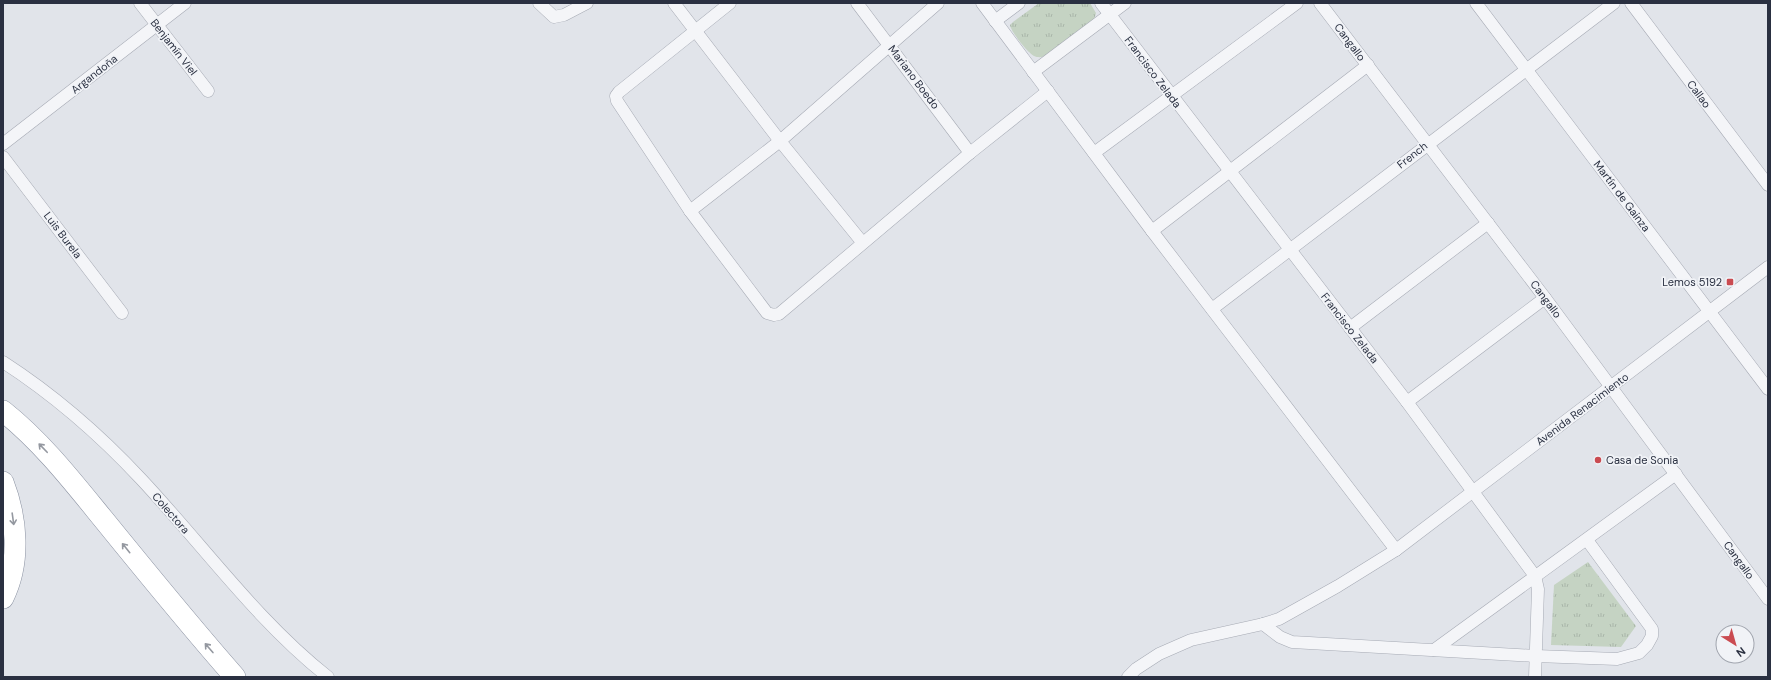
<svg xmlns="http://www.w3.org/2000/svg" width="1771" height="680" viewBox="0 0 1771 680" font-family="'DM Sans',sans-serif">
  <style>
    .park { fill: url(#park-tufts) }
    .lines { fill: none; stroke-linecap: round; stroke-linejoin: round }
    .street-casing { stroke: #a6aab4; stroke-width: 13 }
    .highway-casing { stroke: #8990a0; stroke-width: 22 }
    .street { stroke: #f4f5f8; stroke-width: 12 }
    .highway { stroke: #fff; stroke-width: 21 }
    .oneway { stroke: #9498a0 }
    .poi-dot { fill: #ca4b51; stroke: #f1f3f7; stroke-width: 1.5 }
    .labels { text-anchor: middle; stroke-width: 3.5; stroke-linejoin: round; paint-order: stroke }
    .street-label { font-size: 11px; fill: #2a3041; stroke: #f1f3f7 }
    .poi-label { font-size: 11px; fill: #2a3041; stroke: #f1f3f7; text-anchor: end }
  </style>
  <defs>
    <pattern id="park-tufts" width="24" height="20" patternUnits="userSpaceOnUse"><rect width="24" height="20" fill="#c5d3c3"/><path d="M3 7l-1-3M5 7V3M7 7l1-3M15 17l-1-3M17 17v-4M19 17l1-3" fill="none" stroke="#a9b5a9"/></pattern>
  </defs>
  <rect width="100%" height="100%" fill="#e1e4ea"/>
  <!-- park -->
  <g class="park">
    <path d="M 1039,3 L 1090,3 L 1096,13 L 1094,20 L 1047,56 C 1043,57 1038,58 1034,56 C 1028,53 1011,32 1010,25 L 1013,22 Z"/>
    <polygon points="1588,562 1636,626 1621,647 1551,645 1554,585"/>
  </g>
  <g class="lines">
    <!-- street casing -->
    <g class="street-casing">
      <g id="street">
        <polyline points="140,3 208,91"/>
        <polyline points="539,3 554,17 564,15 587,3"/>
        <polyline points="674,3 780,141 862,242"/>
        <polyline points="730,3 619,92 616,96 617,101 690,211 767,313 774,315 779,314 970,153 1048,91"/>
        <polyline points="857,3 970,153"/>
        <polyline points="982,3 1152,231 1396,550"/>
        <polyline points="1101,3 1407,402 1535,576 1538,589 1535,677"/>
        <polyline points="1320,3 1545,298 1768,599"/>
        <polyline points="1476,3 1768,389"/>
        <polyline points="1631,3 1768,185"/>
        <polyline points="995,21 1019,3"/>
        <polyline points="1033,72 1125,3"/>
        <polyline points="3,144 185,3"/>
        <polyline points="1094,153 1297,3"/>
        <polyline points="3,157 122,313"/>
        <polyline points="690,211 780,141 938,3"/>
        <polyline points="1152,231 1368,65"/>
        <polyline points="1212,309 1614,3"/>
        <polyline points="1350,328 1488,223"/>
        <path d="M 3,362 C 54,395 100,435 141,479 C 203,545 257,621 328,677"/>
        <polyline points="1407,402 1545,298"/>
        <polyline points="1263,624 1280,637 1292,642 1536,656 1617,659 1639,653 1647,645 1652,636 1652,629 1587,540"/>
        <polyline points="1434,650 1676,474"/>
        <polyline points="1128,677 1136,669 1159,654 1191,640 1263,624 1279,619 1338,586 1396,550 1768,267"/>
      </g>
    </g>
    <!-- highway casing -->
    <g class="highway-casing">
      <g id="highway">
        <path d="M 3,411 C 42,442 73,482 104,520 C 147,573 190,626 235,677"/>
        <path d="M 3,482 C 17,518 21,562 3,598"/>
      </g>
    </g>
    <!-- street -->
    <use href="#street" class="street"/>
    <!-- highway -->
    <use href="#highway" class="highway"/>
  </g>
  <!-- one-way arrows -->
  <defs><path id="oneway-shaft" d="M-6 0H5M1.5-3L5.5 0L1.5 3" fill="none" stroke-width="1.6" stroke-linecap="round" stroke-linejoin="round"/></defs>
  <g class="oneway">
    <use href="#oneway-shaft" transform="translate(43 448) rotate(-134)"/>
    <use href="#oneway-shaft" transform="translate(13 519) rotate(82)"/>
    <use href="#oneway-shaft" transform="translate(126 548) rotate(-129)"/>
    <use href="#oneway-shaft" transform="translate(209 648) rotate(-131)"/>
  </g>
  <!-- markers -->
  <g class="poi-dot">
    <rect x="1726" y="278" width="8" height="8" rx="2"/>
    <circle cx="1598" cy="460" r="4"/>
  </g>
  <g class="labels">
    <!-- street labels -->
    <g class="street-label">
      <text transform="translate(1350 42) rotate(53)" y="4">Cangallo</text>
      <text transform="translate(174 47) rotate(52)" y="4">Benjamín Viel</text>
      <text transform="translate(1153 72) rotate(53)" y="4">Francisco Zelada</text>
      <text transform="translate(94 74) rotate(-38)" y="4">Argandoña</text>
      <text transform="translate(914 77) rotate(53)" y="4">Mariano Boedo</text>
      <text transform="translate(1699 94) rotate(53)" y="4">Callao</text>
      <text transform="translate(1412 155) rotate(-38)" y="4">French</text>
      <text transform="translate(1622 196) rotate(53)" y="4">Martín de Gainza</text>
      <text transform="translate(63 235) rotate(53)" y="4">Luis Burela</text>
      <text transform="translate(1546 299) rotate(53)" y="4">Cangallo</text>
      <text transform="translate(1350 328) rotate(52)" y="4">Francisco Zelada</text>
      <text transform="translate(1582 409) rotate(-37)" y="4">Avenida Renacimiento</text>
      <text transform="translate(171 513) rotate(49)" y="4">Colectora</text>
      <text transform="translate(1739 560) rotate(54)" y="4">Cangallo</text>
    </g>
    <!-- poi labels -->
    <g class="poi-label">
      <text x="1722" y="286">Lemos 5192</text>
      <text x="1606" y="464" text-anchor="start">Casa de Sonia</text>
    </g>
  </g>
  <!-- border -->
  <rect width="1771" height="680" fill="none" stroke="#2a3041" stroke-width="8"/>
  <!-- north arrow -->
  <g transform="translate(1735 644) rotate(143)"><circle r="19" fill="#f1f3f7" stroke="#a1a5ae"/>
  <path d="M0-3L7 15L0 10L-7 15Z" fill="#ca4b51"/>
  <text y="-6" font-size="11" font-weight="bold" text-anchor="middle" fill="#2a3041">N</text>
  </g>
</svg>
